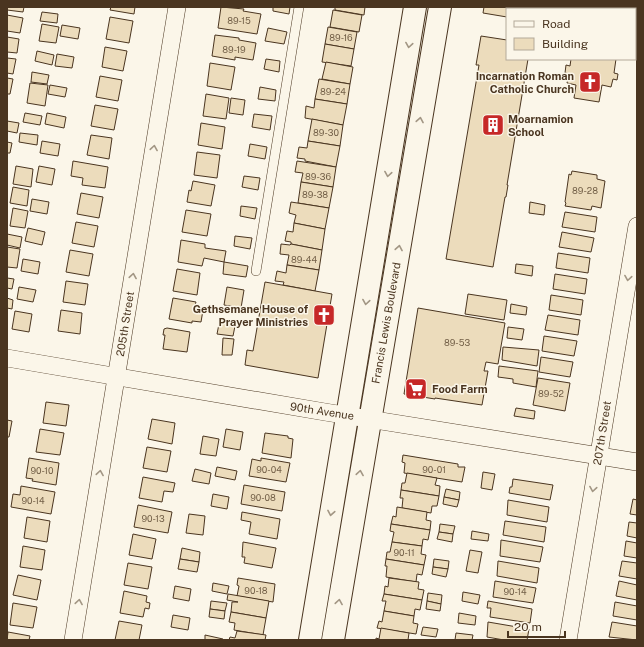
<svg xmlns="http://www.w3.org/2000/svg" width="644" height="647" viewBox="0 0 644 647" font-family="'Public Sans',sans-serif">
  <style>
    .building { fill: #ecdcbc; stroke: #4a3520 }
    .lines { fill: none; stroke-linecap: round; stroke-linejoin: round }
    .service-casing { stroke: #4a3520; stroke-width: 10 }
    .minor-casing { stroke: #4a3520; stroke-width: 18 }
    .primary-casing { stroke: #4a3520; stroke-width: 24 }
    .service { stroke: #fbf6e9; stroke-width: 9 }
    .minor { stroke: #fbf6e9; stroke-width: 17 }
    .primary { stroke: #fbf6e9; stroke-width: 22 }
    .oneway { stroke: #a29684 }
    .labels { text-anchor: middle; stroke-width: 3; stroke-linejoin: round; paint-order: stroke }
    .number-label { font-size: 9px; fill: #725f47 }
    .poi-label { font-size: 11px; font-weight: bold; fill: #4a3520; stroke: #fbf6e9; text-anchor: end }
    .street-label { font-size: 11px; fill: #4a3520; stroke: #fbf6e9 }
  </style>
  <rect width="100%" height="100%" fill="#fbf6e9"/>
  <!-- building -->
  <g class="building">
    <polygon points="7,7 24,7 23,12 7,10"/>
    <polygon points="108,7 135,7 134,14 110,10 111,7"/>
    <polygon points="221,7 244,9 243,11 261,14 257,34 218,28"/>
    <polygon points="273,7 290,7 289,14 273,11"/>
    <polygon points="335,7 365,7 364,15 335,10"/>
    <polygon points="484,7 519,7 519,9 507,9 507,17 483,13"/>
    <polygon points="580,7 625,7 624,9 579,9"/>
    <polygon points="333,10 362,15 359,32 330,27"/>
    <polygon points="42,12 58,14 57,23 40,21"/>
    <polygon points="7,15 23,18 20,33 7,31"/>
    <polygon points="110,17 133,21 129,43 106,39"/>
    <polygon points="42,24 59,27 56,43 39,41"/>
    <polygon points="62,25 80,28 78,39 60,36"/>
    <polygon points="328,27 357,32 354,49 325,44"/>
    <polygon points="268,28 287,32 284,44 265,41"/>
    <polygon points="215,35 239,38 239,40 256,43 253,60 235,57 235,60 212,56"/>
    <polygon points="481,36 507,40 507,59 528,59 507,185 508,185 506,197 505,197 493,267 446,259 479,65 476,65"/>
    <polygon points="7,37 19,39 17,53 7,52"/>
    <polygon points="325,44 354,49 351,66 322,62"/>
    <polygon points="105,47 127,51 123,71 102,67"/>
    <polygon points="37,51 54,55 52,65 35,61"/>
    <polygon points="57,54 74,57 72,68 55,66"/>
    <polygon points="7,58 16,59 13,74 7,73"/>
    <polygon points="266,59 280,61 279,72 264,69"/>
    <polygon points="571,59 616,59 614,73 618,74 617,80 613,79 611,87 602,85 599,102 574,98 576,85 567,83 569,74 565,73 566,65 570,66"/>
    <polygon points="326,62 353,67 350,84 322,79"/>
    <polygon points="210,63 235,67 231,90 207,86"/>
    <polygon points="32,72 49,75 47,84 31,82"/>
    <polygon points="100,76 122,80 118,101 96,97"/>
    <polygon points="7,78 13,79 10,94 7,94"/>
    <polygon points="319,79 350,84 347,104 315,99"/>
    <polygon points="30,83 48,85 45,106 27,103"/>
    <polygon points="50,85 67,88 65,97 48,94"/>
    <polygon points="260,87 276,90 275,101 258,99"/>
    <polygon points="206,94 229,98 226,119 203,116"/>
    <polygon points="231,98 245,100 243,115 229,113"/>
    <polygon points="315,99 347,104 343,125 305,118 306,106 314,108"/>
    <polygon points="95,105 118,109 114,130 91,126"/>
    <polygon points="25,113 42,116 40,125 23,122"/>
    <polygon points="47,113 66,117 64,128 45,124"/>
    <polygon points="254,114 272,116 270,130 252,127"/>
    <polygon points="312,119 343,125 340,146 308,141"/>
    <polygon points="7,121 19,123 17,133 7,131"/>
    <polygon points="201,123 225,127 222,149 198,145"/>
    <polygon points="20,133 38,135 37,145 19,142"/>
    <polygon points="91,135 112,138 109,159 87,155"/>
    <polygon points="42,141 60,144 58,156 40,153"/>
    <polygon points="308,141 340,146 336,167 305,161 305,159 297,158 299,147 307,148"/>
    <polygon points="7,142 12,143 10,153 7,153"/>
    <polygon points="250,144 267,147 265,159 248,156"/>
    <polygon points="197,152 220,155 217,178 194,175"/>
    <polygon points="73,161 108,167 105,188 82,185 83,178 71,176"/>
    <polygon points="297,161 336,167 333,187 301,182 303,173 295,172"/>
    <polygon points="16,166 33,169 31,187 13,184"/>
    <polygon points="39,166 55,169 52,185 36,182"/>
    <polygon points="572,171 597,175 597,179 605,181 601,208 592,206 591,210 565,206 566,203 565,202 569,174 571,175"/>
    <polygon points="244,176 260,178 258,190 242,187"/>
    <polygon points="193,181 215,185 211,206 187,202 189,190 191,191"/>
    <polygon points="301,182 333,187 329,208 298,203"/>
    <polygon points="13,187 29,190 27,206 10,203"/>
    <polygon points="81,193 103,197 99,218 77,214"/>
    <polygon points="32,199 49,202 47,214 30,211"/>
    <polygon points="291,202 329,208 325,229 294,223 296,215 289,213"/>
    <polygon points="530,202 545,205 544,215 529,213"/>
    <polygon points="241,206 257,208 255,219 240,216"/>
    <polygon points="13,208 28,211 25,228 10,226"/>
    <polygon points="186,210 211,214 207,236 182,232"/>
    <polygon points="565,212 597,217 595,232 562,227"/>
    <polygon points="76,222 98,226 94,247 72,243"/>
    <polygon points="294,223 325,229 322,250 291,244 291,242 285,241 287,231 293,232"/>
    <polygon points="28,228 45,232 42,245 25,241"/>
    <polygon points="562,232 594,238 591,252 559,247"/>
    <polygon points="7,234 22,237 20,248 7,245"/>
    <polygon points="235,236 252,238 250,249 234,246"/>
    <polygon points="181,240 205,244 205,248 226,251 224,262 204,258 202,266 178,262"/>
    <polygon points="281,244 290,245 291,244 322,250 319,270 287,265 289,255 280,254"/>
    <polygon points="7,247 20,249 17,268 7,267"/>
    <polygon points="70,250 93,254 89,276 66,272"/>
    <polygon points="558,253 590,258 588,273 556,268"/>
    <polygon points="23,259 40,262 38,274 21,271"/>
    <polygon points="224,262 248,266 246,277 223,274"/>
    <polygon points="516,264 533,266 532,276 515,273"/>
    <polygon points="287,265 319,270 315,291 283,285 284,282 275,281 277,271 286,273"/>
    <polygon points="177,269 200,273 197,295 173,291"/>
    <polygon points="555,274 587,279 585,294 553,289"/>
    <polygon points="7,278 14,279 12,289 7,288"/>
    <polygon points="66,281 88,284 85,305 63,302"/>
    <polygon points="265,282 332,294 318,378 245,365 247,350 253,351"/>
    <polygon points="19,287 36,290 33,302 17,299"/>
    <polygon points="227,287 244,290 241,308 224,305"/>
    <polygon points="468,294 507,300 504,320 465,314"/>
    <polygon points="551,295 583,300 581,315 549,310"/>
    <polygon points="7,298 13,300 12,309 7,308"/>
    <polygon points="173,298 196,302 194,309 203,310 201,322 192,321 192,323 169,319"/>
    <polygon points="511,304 527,307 526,315 510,313"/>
    <polygon points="418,308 505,323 498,364 486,362 484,371 488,371 482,405 435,398 435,399 404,394"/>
    <polygon points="61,310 82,313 80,334 58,331"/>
    <polygon points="15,311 32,314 29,332 12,329"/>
    <polygon points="548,315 580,320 578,335 545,330"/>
    <polygon points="220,319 236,321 233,336 217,334"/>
    <polygon points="508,327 524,329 522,340 507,338"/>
    <polygon points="167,328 190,332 187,352 163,349 165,335 163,335 164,329"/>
    <polygon points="544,336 577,341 574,356 542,351"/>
    <polygon points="223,338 234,339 232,355 222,355"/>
    <polygon points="503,347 539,350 537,366 502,360"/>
    <polygon points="541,357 573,362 570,377 539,372"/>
    <polygon points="499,366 538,371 536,387 513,383 513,379 498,377"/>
    <polygon points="538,378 570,383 565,411 533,405"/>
    <polygon points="46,402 69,405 66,426 43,423"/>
    <polygon points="516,408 535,411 534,419 514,416"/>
    <polygon points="152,419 175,423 172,444 148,439"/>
    <polygon points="7,420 12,421 9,437 7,437"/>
    <polygon points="40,429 64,433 60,455 36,452"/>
    <polygon points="226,429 243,432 240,450 223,447"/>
    <polygon points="265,433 288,436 288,438 293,439 291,458 262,453"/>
    <polygon points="203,436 219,439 216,456 200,454"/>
    <polygon points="147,447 171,451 167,472 143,468"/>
    <polygon points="403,455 458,464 458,467 465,467 462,482 404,473 405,463 402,462"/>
    <polygon points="29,458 59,463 56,485 32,481 33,479 26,478"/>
    <polygon points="261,458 290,463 286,482 249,476 252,459 261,461"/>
    <polygon points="217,467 237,471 235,480 215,476"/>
    <polygon points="195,469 211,473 209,484 192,481"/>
    <polygon points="483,472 495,474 492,490 481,488"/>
    <polygon points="407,473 437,478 435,485 440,486 439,496 401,490 402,483 405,483"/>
    <polygon points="143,477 175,483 173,492 164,491 162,502 139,498"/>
    <polygon points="513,479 553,485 550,500 509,493 510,487 512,487"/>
    <polygon points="244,485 285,492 282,511 241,504"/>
    <polygon points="21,486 55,492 51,514 11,507 13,494 20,495"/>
    <polygon points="446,489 460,492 459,500 444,497"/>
    <polygon points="401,490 439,496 437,506 432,506 431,513 402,508 403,498 400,498"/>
    <polygon points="213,494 229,497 227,509 211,506"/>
    <polygon points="444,497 459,500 457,507 443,504"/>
    <polygon points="633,499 637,500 637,515 630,514"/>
    <polygon points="508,500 549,507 547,522 507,515"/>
    <polygon points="138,505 172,512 168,533 134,527"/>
    <polygon points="397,507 427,512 426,520 431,521 430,530 391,524 393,516 396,517"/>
    <polygon points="242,512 280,519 277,539 249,534 251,522 241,520"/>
    <polygon points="189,514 205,516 203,535 186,533"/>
    <polygon points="27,517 50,521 47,542 24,538"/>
    <polygon points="505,521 546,527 544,542 503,535"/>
    <polygon points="629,522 637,523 637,538 627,536"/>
    <polygon points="391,524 430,530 428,540 423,539 422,546 392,542 394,532 390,531"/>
    <polygon points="440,524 455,526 453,534 439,532"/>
    <polygon points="472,531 489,534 488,541 471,539"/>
    <polygon points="439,532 453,534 452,542 437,539"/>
    <polygon points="133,534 156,539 152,559 129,555"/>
    <polygon points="501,540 543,547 540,562 500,556"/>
    <polygon points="626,541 637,543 637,558 624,556"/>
    <polygon points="243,542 276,548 272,568 244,563 245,557 242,557"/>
    <polygon points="392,542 422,546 421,554 426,555 424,565 386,559 387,552 390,552"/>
    <polygon points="23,546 45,550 42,570 20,567"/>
    <polygon points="182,548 200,552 199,562 180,559"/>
    <polygon points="470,550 482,552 478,573 466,571"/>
    <polygon points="180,559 199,562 197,572 178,569"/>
    <polygon points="386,559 424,565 422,575 417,574 416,582 386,577 387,566 385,566"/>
    <polygon points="434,559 449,561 448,569 433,567"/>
    <polygon points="498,561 539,568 537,583 497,576"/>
    <polygon points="622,561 637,563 637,579 619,576"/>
    <polygon points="128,563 152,567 148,589 124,585"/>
    <polygon points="433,567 448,569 446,577 432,574"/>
    <polygon points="18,575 41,580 37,600 13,595"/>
    <polygon points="238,578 275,584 273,602 237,596 239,586 237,585"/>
    <polygon points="389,578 419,582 418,589 424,590 422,600 384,594 385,586 388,587"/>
    <polygon points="495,581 536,588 533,603 493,597"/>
    <polygon points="619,581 637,585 637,600 616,596"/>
    <polygon points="213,583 229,586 227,594 212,591"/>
    <polygon points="175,586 191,589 189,601 173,598"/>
    <polygon points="124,591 147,596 146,602 150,603 149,609 145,608 143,617 120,613"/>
    <polygon points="463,592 480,595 478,604 462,601"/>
    <polygon points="428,593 442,595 441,604 427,601"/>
    <polygon points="228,594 269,601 266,618 231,612 232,602 238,602 227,600"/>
    <polygon points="384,594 422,600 420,610 415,609 414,616 384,611 386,601 382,601"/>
    <polygon points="211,601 227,603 225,611 210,609"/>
    <polygon points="427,601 441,604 440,611 426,609"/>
    <polygon points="488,601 532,609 530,623 490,617 491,608 487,608"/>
    <polygon points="615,602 637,606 637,620 613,616"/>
    <polygon points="13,603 37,607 33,628 10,625"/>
    <polygon points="210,609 225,611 224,619 209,617"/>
    <polygon points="384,611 414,616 413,623 418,624 416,634 377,628 379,621 382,622"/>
    <polygon points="231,612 266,618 263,635 234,630 235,623 229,622"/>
    <polygon points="459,613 476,616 475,625 458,623"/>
    <polygon points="173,615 190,618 188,630 171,627"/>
    <polygon points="119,621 142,625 139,640 115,640"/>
    <polygon points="488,622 529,629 527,640 504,640 487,637"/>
    <polygon points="612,622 637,626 637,640 609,637"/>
    <polygon points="423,627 438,629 436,637 421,635"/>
    <polygon points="381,628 409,633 408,640 376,640 376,638 379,639"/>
    <polygon points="237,631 266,635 265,640 229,640 230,637 235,638"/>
    <polygon points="8,632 30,636 29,640 7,640"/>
    <polygon points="456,633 473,635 472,640 455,640"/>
    <polygon points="205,635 223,639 222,640 205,640"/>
  </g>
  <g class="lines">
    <!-- service casing -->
    <g class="service-casing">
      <polyline id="service" points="256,271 299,7"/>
    </g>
    <!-- minor casing -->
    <g class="minor-casing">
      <g id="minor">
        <polyline points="7,358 325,412 637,462"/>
        <polyline points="73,640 177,7"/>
        <polyline points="568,640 637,226"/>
      </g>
    </g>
    <!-- primary casing -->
    <g class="primary-casing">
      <g id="primary">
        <polyline points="310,640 415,7"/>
        <polyline points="333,640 440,7"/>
      </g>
    </g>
    <!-- service -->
    <use href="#service" class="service"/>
    <!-- minor -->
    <use href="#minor" class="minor"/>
    <!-- primary -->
    <use href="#primary" class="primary"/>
  </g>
  <!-- one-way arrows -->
  <defs><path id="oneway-chevron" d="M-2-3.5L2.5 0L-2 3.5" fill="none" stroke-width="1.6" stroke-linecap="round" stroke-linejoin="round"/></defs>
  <g class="oneway">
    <use href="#oneway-chevron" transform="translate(409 45) rotate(99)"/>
    <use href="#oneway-chevron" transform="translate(420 120) rotate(-80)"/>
    <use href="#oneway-chevron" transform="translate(154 148) rotate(-81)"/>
    <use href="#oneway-chevron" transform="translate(388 174) rotate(99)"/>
    <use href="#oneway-chevron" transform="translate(399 248) rotate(-80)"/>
    <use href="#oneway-chevron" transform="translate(133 276) rotate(-81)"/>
    <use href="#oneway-chevron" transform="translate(628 278) rotate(99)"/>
    <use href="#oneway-chevron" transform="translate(366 302) rotate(99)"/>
    <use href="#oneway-chevron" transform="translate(100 473) rotate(-81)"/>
    <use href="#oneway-chevron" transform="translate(360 473) rotate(-81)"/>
    <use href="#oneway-chevron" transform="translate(593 489) rotate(99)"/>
    <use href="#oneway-chevron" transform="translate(331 513) rotate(100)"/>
    <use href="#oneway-chevron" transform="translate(79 602) rotate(-81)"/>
    <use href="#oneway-chevron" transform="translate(339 602) rotate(-81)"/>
  </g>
  <!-- icons -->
  <defs>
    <g id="church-square" transform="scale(1.15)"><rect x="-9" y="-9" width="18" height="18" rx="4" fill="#c62828" stroke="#fbf6e9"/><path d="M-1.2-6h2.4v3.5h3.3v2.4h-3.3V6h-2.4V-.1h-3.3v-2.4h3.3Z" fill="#fff"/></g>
    <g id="building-square" transform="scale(1.15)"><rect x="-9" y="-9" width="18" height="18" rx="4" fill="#c62828" stroke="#fbf6e9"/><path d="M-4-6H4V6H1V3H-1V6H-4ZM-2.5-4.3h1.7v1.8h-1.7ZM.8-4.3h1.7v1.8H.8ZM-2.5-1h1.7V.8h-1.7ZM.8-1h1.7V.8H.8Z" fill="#fff"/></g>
    <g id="supermarket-square" transform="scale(1.15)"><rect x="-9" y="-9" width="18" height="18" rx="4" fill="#c62828" stroke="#fbf6e9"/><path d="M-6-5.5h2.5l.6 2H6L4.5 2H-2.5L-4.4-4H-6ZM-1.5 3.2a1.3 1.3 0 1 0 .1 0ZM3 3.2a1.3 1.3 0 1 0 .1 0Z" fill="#fff"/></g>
  </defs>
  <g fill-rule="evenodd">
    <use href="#church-square" x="590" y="82"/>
    <use href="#building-square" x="493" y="125"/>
    <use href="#church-square" x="324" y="315"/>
    <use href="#supermarket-square" x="416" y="389"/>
  </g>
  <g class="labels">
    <!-- number labels -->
    <g class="number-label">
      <text x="239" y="24">89-15</text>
      <text x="341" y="41">89-16</text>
      <text x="234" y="53">89-19</text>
      <text x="333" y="95">89-24</text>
      <text x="326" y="136">89-30</text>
      <text x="318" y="180">89-36</text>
      <text x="585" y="194">89-28</text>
      <text x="315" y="198">89-38</text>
      <text x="304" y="263">89-44</text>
      <text x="457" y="346">89-53</text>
      <text x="551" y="397">89-52</text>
      <text x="269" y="473">90-04</text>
      <text x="434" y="473">90-01</text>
      <text x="42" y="474">90-10</text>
      <text x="263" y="501">90-08</text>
      <text x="33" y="504">90-14</text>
      <text x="153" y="522">90-13</text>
      <text x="404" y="556">90-11</text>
      <text x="256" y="594">90-18</text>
      <text x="515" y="595">90-14</text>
    </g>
    <!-- poi labels -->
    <g class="poi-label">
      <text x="574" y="80">Incarnation Roman<tspan x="574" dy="13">Catholic Church</tspan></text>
      <text x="508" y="123" text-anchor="start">Moarnamion<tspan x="508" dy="13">School</tspan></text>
      <text x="308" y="313">Gethsemane House of<tspan x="308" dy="13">Prayer Ministries</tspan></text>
      <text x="432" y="393" text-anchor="start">Food Farm</text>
    </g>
    <!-- street labels -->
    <g class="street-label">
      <text transform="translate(386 323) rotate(-80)" y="4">Francis Lewis Boulevard</text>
      <text transform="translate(125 324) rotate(-81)" y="4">205th Street</text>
      <text transform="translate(322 411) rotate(9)" y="4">90th Avenue</text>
      <text transform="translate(602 433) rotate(-81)" y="4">207th Street</text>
    </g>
  </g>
  <!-- border -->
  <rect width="644" height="647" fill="none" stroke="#4a3520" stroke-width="16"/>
  <!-- legend -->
  <rect x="506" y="8" width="130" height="52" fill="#fbf6e9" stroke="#b4a999"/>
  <rect x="514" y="21" width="20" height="6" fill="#fbf6e9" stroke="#b4a999"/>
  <text x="542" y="28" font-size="12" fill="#4a3520">Road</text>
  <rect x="514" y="38" width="20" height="12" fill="#ecdcbc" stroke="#b4a999"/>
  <text x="542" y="48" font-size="12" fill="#4a3520">Building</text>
  <!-- scale -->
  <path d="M508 631v6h57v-6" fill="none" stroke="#4a3520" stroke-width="2"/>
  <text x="514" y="631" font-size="12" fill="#4a3520" stroke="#fbf6e9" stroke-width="3" paint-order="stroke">20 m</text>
</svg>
